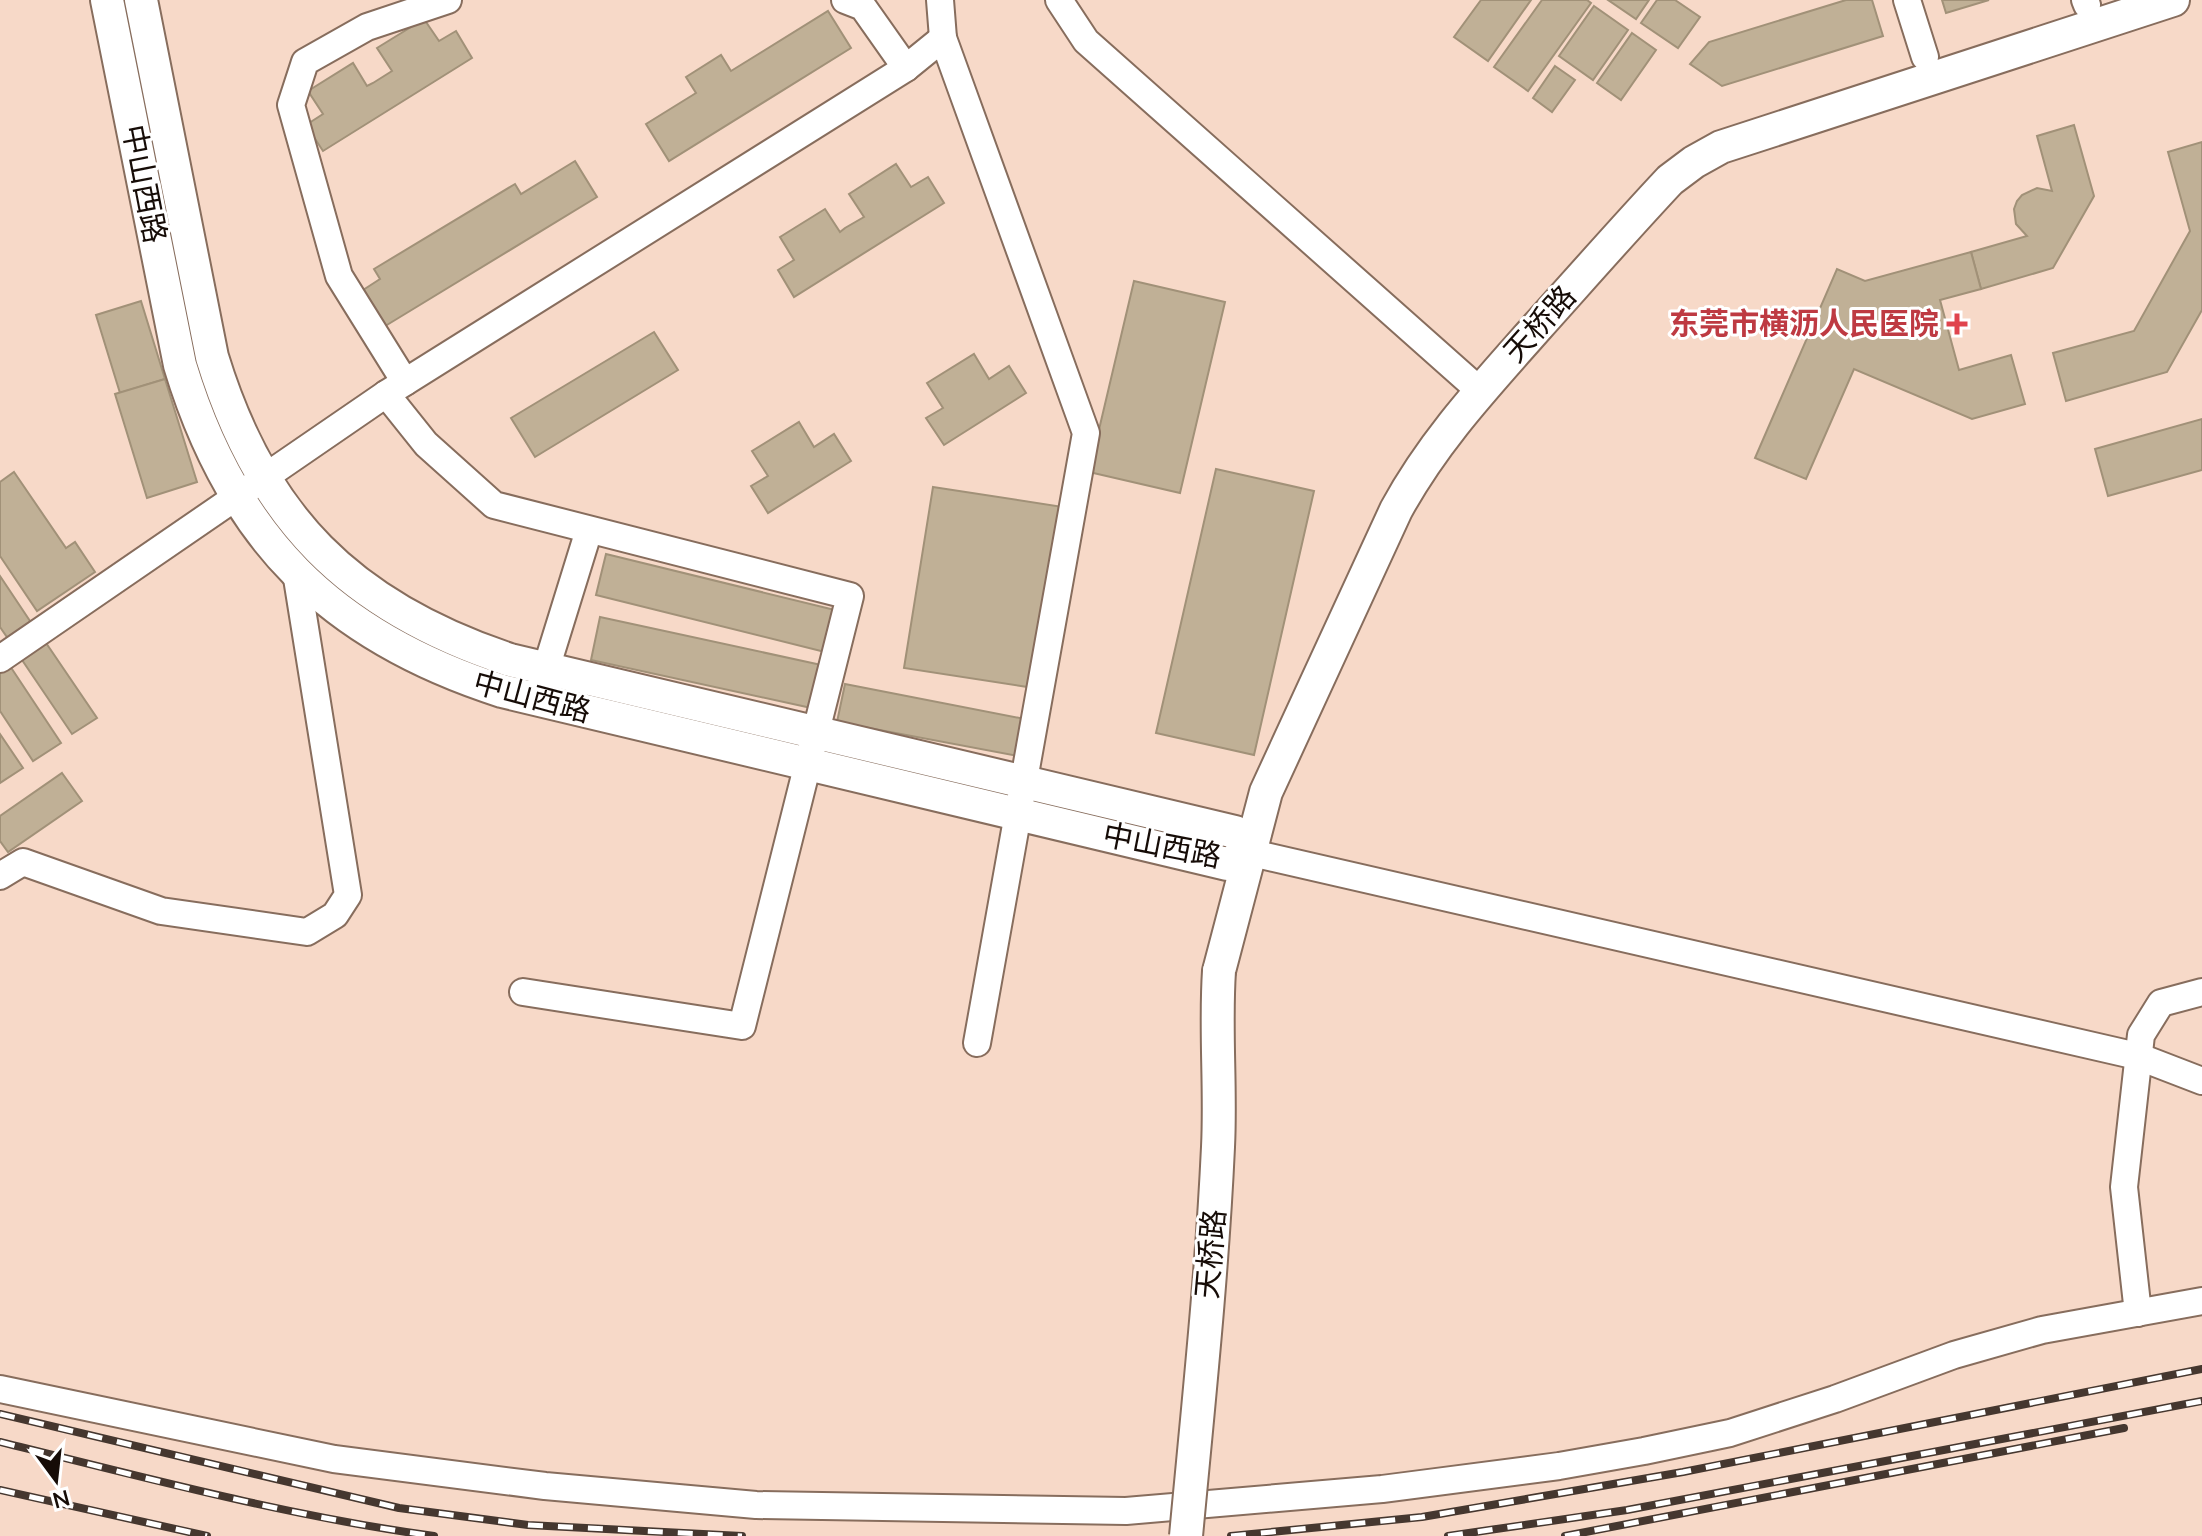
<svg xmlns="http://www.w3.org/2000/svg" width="2202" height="1536" viewBox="0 0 2202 1536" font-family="Mulish,'Noto Sans SC',sans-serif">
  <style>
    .building { fill: #c0b096; stroke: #a19178; stroke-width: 2 }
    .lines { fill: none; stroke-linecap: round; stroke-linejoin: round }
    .minor-casing { stroke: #876d5d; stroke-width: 30 }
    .major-casing { stroke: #876d5d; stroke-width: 36 }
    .minor { stroke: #fff; stroke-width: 26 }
    .major { stroke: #fff; stroke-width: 32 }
    .rail-casing { stroke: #45372f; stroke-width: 8 }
    .rail { stroke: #fff; stroke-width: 5; stroke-dasharray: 15; stroke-linecap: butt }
    .major-bridge-casing { stroke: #876d5d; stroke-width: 36; stroke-linecap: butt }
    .major-bridge { stroke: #fff; stroke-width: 32 }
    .health-dot { fill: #e0444e; stroke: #fff; stroke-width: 3 }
    .labels { text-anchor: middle; stroke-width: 6; stroke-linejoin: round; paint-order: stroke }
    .street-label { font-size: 30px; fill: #160c07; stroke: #fff }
    .health-label { font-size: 30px; font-weight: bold; fill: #be3a42; stroke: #fff; text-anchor: end }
  </style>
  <rect width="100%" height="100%" fill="#f7d9c8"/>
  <!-- building -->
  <g class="building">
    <polygon points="1481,0 1531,0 1488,61 1454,37"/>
    <polygon points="1542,0 1587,0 1591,3 1528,91 1494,67"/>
    <polygon points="1608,0 1649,0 1636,19"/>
    <polygon points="1657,0 1675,0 1700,17 1678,48 1641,23"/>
    <polygon points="1846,0 1872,0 1883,36 1722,86 1690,64 1709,42"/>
    <polygon points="1942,0 1989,0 1946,13"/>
    <polygon points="1594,6 1628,30 1593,80 1559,56"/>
    <polygon points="828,11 851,48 669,161 646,124 696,93 686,77 721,55 731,71"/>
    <polygon points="424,19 439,41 456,31 472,58 323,151 306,125 323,114 308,91 353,63 367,86 373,83 392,71 377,48"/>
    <polygon points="1632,33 1656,50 1621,100 1597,83"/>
    <polygon points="1555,66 1575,80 1552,112 1533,98"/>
    <polygon points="2074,125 2094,196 2053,268 1981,289 1971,252 2027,236 2016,224 2014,209 2017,201 2022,195 2037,188 2052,191 2037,136"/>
    <polygon points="2202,142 2202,310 2167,372 2066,401 2053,353 2134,331 2190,231 2168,152"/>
    <polygon points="575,161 597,197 382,328 360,292 380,279 374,269 515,184 521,194"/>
    <polygon points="896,164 911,187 928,177 944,203 794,297 778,270 794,260 780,237 825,209 840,232 845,228 864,217 849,194"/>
    <polygon points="1971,252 1981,289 1940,300 1959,370 2011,355 2025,404 1972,419 1854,369 1806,479 1755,458 1837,269 1865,281"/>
    <polygon points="1134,281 1225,302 1180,493 1089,472"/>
    <polygon points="141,301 165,379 120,393 96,315"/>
    <polygon points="654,332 678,370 535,457 511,418"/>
    <polygon points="974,354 989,379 1009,366 1026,393 944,445 926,418 943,408 927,383"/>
    <polygon points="165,379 197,482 147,498 115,394"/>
    <polygon points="2202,419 2202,470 2108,496 2095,449"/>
    <polygon points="799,422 814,447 834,434 851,461 768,513 751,486 768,476 752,451"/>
    <polygon points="1216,469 1314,491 1254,755 1156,733"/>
    <polygon points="14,472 66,548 75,542 95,572 37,611 0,556 0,482"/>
    <polygon points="933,487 1063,507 1034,688 904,668"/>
    <polygon points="606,554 839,611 829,653 596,595"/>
    <polygon points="0,576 32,624 9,640 0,627"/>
    <polygon points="600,617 826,666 816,709 591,660"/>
    <polygon points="42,637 97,718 72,734 18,654"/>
    <polygon points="8,663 61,743 33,761 0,711 0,668"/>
    <polygon points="845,684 1030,720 1023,757 837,722"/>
    <polygon points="0,734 23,768 0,783"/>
    <polygon points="62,773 82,801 8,852 0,841 0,816"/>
  </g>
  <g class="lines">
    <!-- minor casing -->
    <g class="minor-casing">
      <g id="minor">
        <polyline points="845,0 863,7 906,68"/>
        <polyline points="940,0 943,38 1086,433 977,1043"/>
        <polyline points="1059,0 1086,41 1480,391"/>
        <polyline points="1907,0 1925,57"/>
        <polyline points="2085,0 2087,5"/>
        <polyline points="405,382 339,276 291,105 305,62 367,27 448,0"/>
        <polyline points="386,394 426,444 494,505 850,596 742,1026 523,992"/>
        <polyline points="0,659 386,394 906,68 943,38"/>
        <polyline points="541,685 589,530"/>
        <polyline points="1252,853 2137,1056 2202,1081"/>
        <polyline points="0,876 23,862 161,911 307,932 335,915 348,895 296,572"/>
        <polyline points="2138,1313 2124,1187 2141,1035 2161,1003 2202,992"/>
        <polyline points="0,1389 334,1459 545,1486 756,1505 1126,1511 1382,1489 1559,1466 1644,1451 1730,1433 1835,1399 1954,1355 2042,1330 2202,1301"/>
      </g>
    </g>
    <!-- major casing -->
    <g class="major-casing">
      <g id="major">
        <path d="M 107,0 L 180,365 C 232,537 330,636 502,691 L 1227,864 L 1252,853"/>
        <path d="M 141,0 L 212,357 C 261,518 350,607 510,660 L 1235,832 L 1252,853"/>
        <path d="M 1219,971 L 1266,792 L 1396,510 C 1434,440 1486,385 1538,326 C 1582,277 1625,228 1670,180 L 1694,162 L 1721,147 L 2173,0"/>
      </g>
    </g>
    <!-- minor -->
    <use href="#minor" class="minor"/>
    <!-- major -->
    <use href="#major" class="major"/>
    <!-- rail casing -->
    <g class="rail-casing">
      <g id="rail">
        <polyline points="0,1414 399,1508 528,1525 742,1536"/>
        <path d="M 0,1442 C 143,1477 287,1516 434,1536"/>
        <polyline points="0,1490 207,1536"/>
        <polyline points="1231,1536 1422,1517 1683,1472 2202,1369"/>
        <polyline points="1448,1536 1627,1510 2202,1401"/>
        <polyline points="1565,1536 2124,1428"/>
      </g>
    </g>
    <!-- rail -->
    <use href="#rail" class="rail"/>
    <!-- major-bridge casing -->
    <g class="major-bridge-casing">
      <path id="major-bridge" d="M 1186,1536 C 1198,1407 1212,1277 1218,1147 C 1221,1088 1215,1030 1219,971"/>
    </g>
    <!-- major-bridge -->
    <use href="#major-bridge" class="major-bridge"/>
  </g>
  <!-- markers -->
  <path class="health-dot" d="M1953 312h8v8h8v8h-8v8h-8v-8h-8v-8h8z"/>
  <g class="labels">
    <!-- street labels -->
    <g class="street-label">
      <text transform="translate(144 184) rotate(79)" y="10">中山西路</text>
      <text transform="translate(1540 324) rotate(-48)" y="10">天桥路</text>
      <text transform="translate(532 697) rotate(15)" y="10">中山西路</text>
      <text transform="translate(1162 846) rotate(11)" y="10">中山西路</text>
      <text transform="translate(1211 1254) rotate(-85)" y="10">天桥路</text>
    </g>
    <!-- health labels -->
    <g class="health-label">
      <text x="1939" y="334">东莞市横沥人民医院</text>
    </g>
  </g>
  <!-- north arrow -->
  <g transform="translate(56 1480) rotate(165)" stroke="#ffffff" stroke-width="6" paint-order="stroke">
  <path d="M0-6L14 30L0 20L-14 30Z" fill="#160c07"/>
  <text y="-12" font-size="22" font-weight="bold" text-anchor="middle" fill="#160c07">N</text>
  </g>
</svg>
